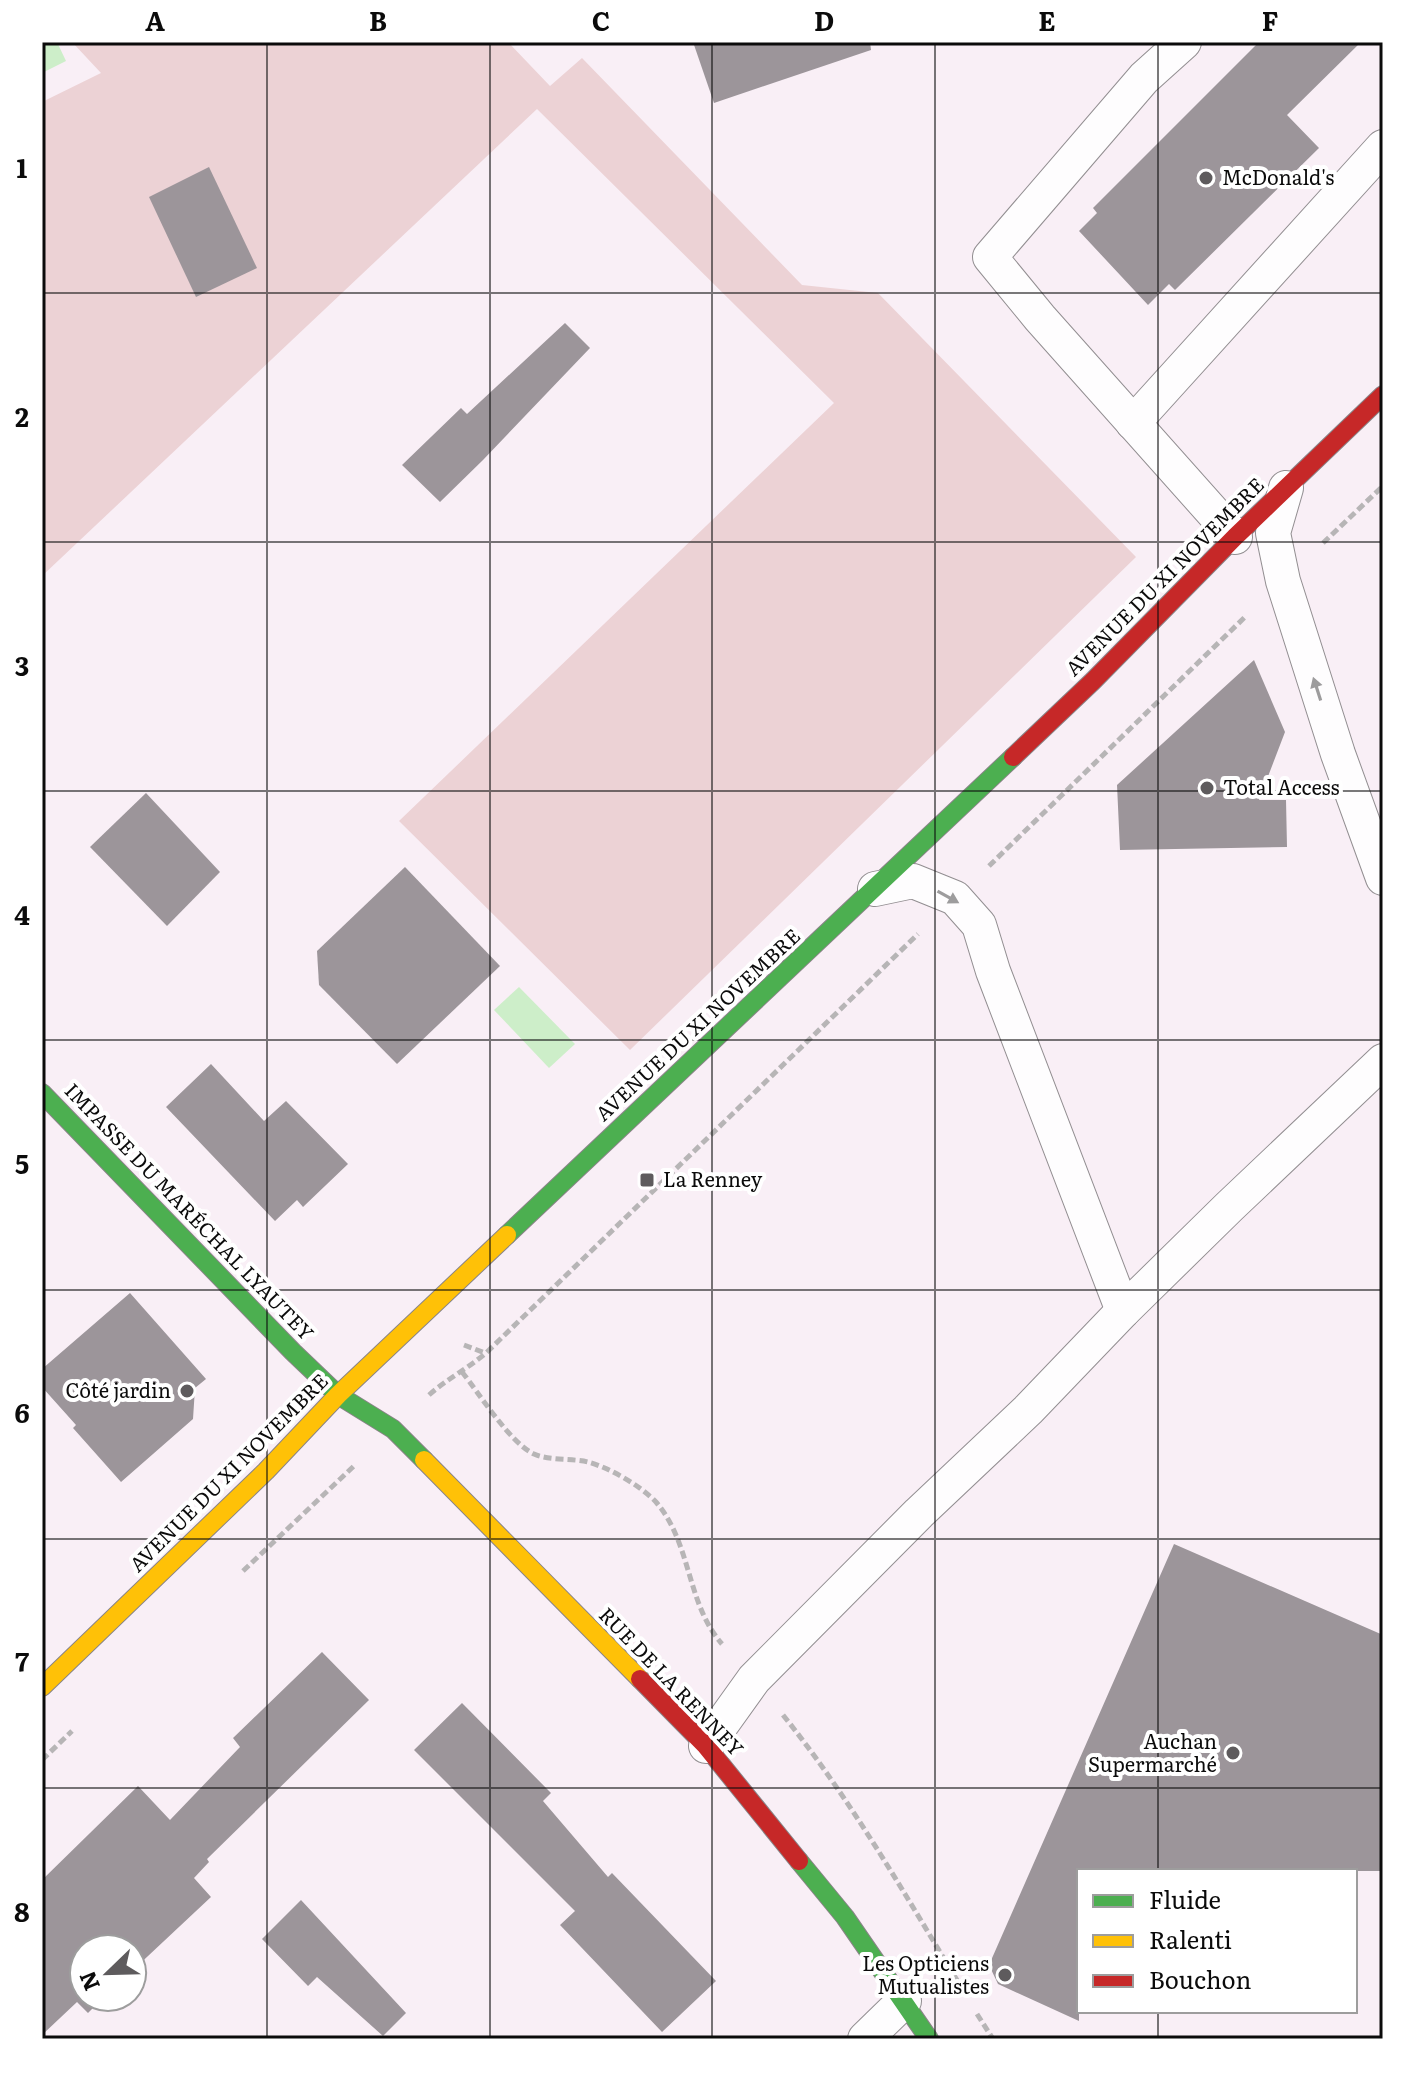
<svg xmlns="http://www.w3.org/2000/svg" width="1425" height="2081" viewBox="0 0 1425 2081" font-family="Literata,serif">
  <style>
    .green { fill: #ecd2d5 }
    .water { fill: #cdeec9 }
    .building { fill: #9c959a }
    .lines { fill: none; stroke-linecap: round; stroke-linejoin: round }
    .lane-casing { stroke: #928e91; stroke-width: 36 }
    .fast-casing { stroke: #898487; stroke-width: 20 }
    .slow-casing { stroke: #898487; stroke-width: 20 }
    .jam-casing { stroke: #898487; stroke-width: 20 }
    .path { stroke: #b7b5b6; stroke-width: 5; stroke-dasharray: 8 4; stroke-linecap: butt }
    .lane { stroke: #fefdfe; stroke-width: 34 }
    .fast { stroke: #4caf50; stroke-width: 18 }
    .slow { stroke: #ffc107; stroke-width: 18 }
    .jam { stroke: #c62828; stroke-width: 18 }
    .oneway { fill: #9d9c9d }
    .grid { fill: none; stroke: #0b0b0b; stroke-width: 2; stroke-opacity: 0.55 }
    .poi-dot { fill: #5e5b5d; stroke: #fff; stroke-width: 3 }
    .labels { text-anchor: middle; stroke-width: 8; stroke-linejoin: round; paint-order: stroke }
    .poi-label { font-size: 20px; fill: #0b0b0b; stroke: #fff; text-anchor: start }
    .street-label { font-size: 20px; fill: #0b0b0b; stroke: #fff }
    .neatline { fill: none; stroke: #0b0b0b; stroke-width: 3 }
    .grid-label { font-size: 26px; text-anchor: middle; font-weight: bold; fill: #0b0b0b }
  </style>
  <rect width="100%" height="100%" fill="#f9eff6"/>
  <!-- green -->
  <polygon class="green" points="72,42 508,42 550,86 582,58 802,285 878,293 1136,557 630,1050 399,821 834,403 537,109 42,576 42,102 101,73"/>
  <!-- water -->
  <g class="water">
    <polygon points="42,42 57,42 66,61 42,73"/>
    <polygon points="519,987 575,1044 549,1068 494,1010"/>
  </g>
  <!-- building -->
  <g class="building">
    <polygon points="693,42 870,42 871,50 714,103"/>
    <polygon points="1259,42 1361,42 1287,115 1319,148 1175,290 1169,284 1148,305 1079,231 1097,213 1093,208"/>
    <polygon points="209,167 257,268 196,297 149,197"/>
    <polygon points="565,323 590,348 483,460 440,502 402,465 461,408 467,414"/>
    <polygon points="1254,660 1285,732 1259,800 1286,800 1287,847 1120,850 1117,785"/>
    <polygon points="146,793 220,872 167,926 90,847"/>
    <polygon points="405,867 500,966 397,1064 319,985 317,951"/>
    <polygon points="211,1064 264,1121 286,1101 348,1164 303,1207 297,1200 275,1221 166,1107"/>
    <polygon points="130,1293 206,1379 195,1388 193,1419 121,1482 73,1428 76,1425 42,1387 42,1369"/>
    <polygon points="1174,1544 1383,1635 1383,1871 1079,1871 1079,2021 998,1984 989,1965"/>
    <polygon points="322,1652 369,1700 207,1859 209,1862 194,1878 211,1897 132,1971 132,1949 84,1949 84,1997 104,1997 88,2013 77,2002 42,2035 42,1880 138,1786 170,1820 240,1747 233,1738"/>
    <polygon points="462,1703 551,1793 543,1801 608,1877 612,1873 716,1981 662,2032 560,1925 575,1911 414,1750"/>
    <polygon points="301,1900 406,2013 383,2036 317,1977 308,1986 262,1939"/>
  </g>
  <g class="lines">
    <!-- lane casing -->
    <g class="lane-casing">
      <g id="lane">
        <polyline points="1184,42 1144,78 990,257 1040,318 1235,537"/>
        <polyline points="1133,423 1383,147"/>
        <polyline points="1286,488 1273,533 1283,581 1338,754 1383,878"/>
        <polyline points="875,889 913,881 955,898 979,925 993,971 1123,1311"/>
        <polyline points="706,1746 754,1679 919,1513 1028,1410 1123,1311 1229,1207 1383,1061"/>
        <polyline points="865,2039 904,2001"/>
      </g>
    </g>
    <!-- fast casing -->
    <g class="fast-casing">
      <g id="fast">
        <polyline points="42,1093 293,1352 338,1395 393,1429 424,1460"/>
        <polyline points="507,1235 1013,757"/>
        <polyline points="799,1861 845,1917 929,2039"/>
      </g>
    </g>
    <!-- slow casing -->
    <g class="slow-casing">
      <g id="slow">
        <polyline points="424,1460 640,1679"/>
        <polyline points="42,1687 266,1471 338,1395 507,1235"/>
      </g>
    </g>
    <!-- jam casing -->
    <g class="jam-casing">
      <g id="jam">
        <polyline points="1013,757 1093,681 1235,537 1383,395"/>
        <polyline points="640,1679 706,1746 799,1861"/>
      </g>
    </g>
    <!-- path -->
    <g class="path">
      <polyline points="1323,543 1383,486"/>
      <polyline points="989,866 1246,616"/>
      <polyline points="464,1345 485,1353"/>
      <path d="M 462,1372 C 479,1393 510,1443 534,1454 C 550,1461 571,1458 588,1462 C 610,1468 641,1486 656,1502 C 692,1544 686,1603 722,1644"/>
      <path d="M 429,1395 C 447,1379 467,1369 486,1353 L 918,934"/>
      <polyline points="243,1571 355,1465"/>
      <path d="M 783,1715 C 853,1802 908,1900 966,1995"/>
      <polyline points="42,1760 72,1731"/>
      <polyline points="977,2014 993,2039"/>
    </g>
    <!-- lane -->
    <use href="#lane" class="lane"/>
    <!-- fast -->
    <use href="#fast" class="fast"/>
    <!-- slow -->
    <use href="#slow" class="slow"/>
    <!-- jam -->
    <use href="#jam" class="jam"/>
  </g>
  <!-- one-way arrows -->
  <defs><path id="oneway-solid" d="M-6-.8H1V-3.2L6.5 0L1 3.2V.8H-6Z" transform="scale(2)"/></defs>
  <g class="oneway">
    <use href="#oneway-solid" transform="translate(1317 689) rotate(-108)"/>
    <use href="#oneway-solid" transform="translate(948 897) rotate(29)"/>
  </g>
  <!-- grid -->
  <path class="grid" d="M 267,42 L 267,2039M 490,42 L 490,2039M 712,42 L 712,2039M 935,42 L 935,2039M 1158,42 L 1158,1871M 42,293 L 1383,293M 42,542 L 1383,542M 42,791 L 1383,791M 42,1040 L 1383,1040M 42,1290 L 1383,1290M 42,1539 L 1383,1539M 42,1788 L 1383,1788M 1158,2011 L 1158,2039"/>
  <!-- markers -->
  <g class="poi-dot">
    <circle cx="1206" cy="178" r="8"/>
    <circle cx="1207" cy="788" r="8"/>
    <rect x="639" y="1172" width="16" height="16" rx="4"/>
    <circle cx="187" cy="1391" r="8"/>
    <circle cx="1233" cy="1753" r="8"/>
    <circle cx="1005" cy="1975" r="8"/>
  </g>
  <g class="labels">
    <!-- poi labels -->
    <g class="poi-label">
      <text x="1222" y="185">McDonald's</text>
      <text x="1223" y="795">Total Access</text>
      <text x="663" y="1187">La Renney</text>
      <text x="171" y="1398" text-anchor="end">Côté jardin</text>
      <text x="1217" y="1749" text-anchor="end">Auchan<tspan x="1217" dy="23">Supermarché</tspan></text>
      <text x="989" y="1971" text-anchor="end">Les Opticiens<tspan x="989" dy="23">Mutualistes</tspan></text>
    </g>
    <!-- street labels -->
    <g class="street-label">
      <text transform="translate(1165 577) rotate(-45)" y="7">AVENUE DU XI NOVEMBRE</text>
      <text transform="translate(698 1025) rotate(-43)" y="7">AVENUE DU XI NOVEMBRE</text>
      <text transform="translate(189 1212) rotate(46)" y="7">IMPASSE DU MARÉCHAL LYAUTEY</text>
      <text transform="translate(229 1473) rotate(-45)" y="7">AVENUE DU XI NOVEMBRE</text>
      <text transform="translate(671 1682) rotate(46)" y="7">RUE DE LA RENNEY</text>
    </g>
  </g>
  <!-- border -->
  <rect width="1425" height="2081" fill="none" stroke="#ffffff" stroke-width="88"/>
  <!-- legend -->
  <rect x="1077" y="1869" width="280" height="144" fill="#ffffff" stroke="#9d9d9d" stroke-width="2"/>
  <rect x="1093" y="1895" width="40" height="12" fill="#4caf50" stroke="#9d9d9d" stroke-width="2"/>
  <text x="1149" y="1909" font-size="24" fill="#0b0b0b">Fluide</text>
  <rect x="1093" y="1935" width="40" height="12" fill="#ffc107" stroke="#9d9d9d" stroke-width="2"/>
  <text x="1149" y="1949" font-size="24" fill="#0b0b0b">Ralenti</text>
  <rect x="1093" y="1975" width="40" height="12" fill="#c62828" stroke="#9d9d9d" stroke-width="2"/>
  <text x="1149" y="1989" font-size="24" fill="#0b0b0b">Bouchon</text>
  <!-- north arrow -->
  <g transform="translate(108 1973) rotate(247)"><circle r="38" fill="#ffffff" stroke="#9d9d9d" stroke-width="2"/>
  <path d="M0-6L14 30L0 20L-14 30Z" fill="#5e5b5d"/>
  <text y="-12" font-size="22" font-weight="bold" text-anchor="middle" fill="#0b0b0b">N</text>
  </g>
  <rect x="44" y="44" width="1337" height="1993" class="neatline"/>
  <g class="grid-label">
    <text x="155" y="31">A</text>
    <text x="378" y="31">B</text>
    <text x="601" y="31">C</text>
    <text x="824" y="31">D</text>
    <text x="1047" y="31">E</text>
    <text x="1270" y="31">F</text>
    <text x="22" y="178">1</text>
    <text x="22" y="427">2</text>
    <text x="22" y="676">3</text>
    <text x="22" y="925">4</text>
    <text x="22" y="1174">5</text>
    <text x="22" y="1423">6</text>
    <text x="22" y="1672">7</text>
    <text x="22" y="1922">8</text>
  </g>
</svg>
